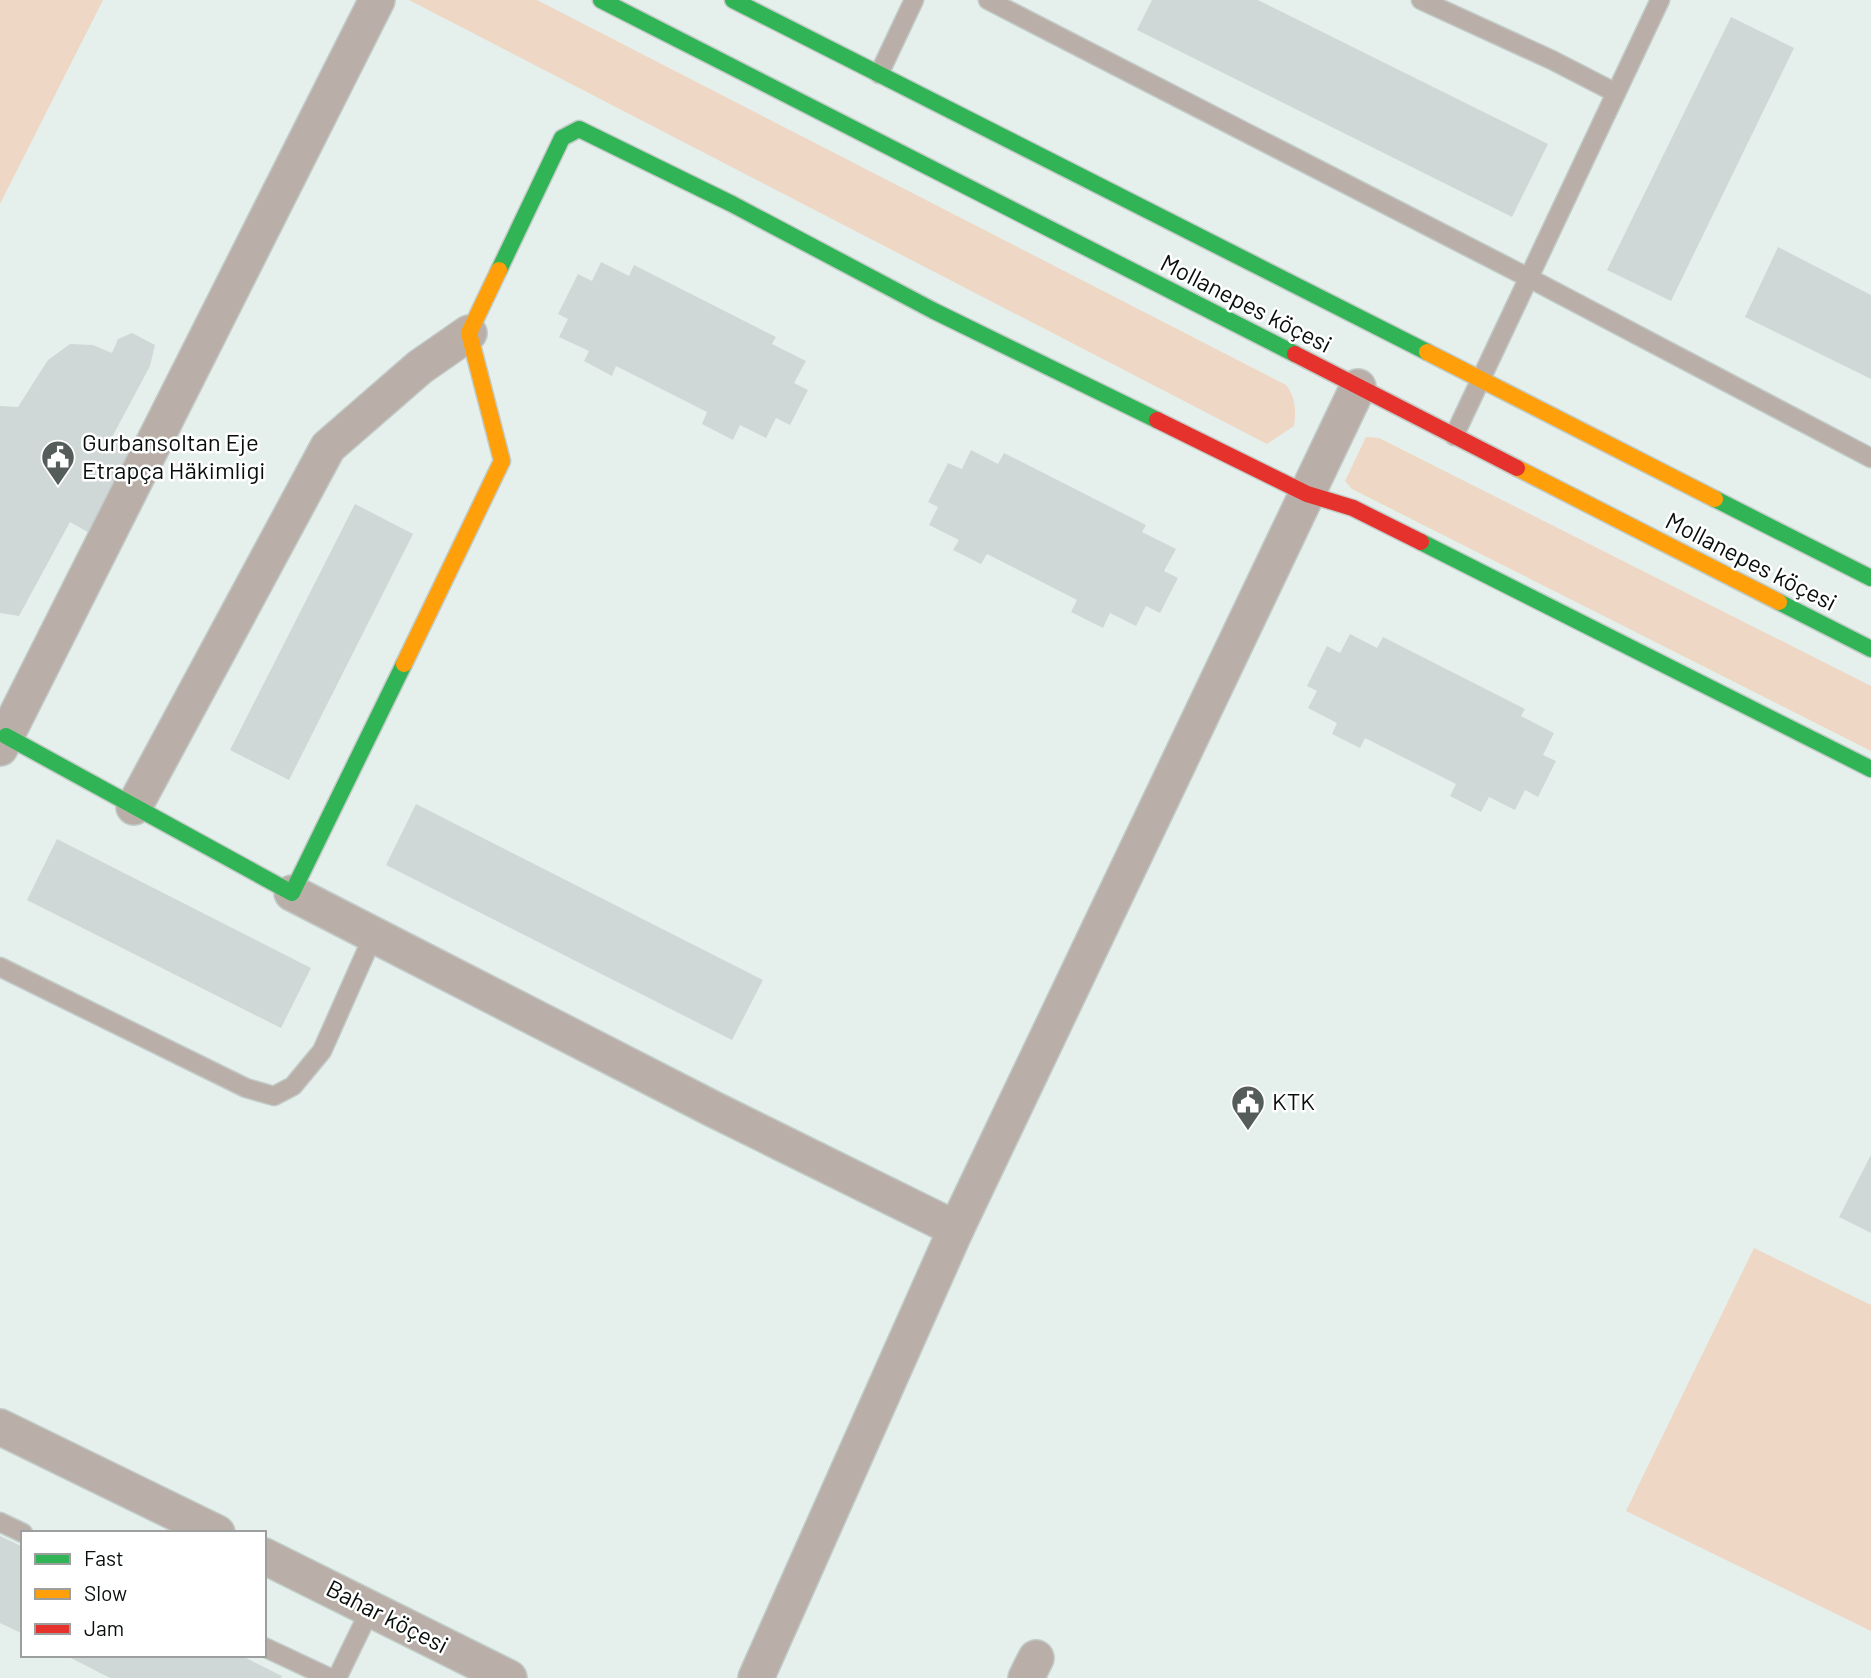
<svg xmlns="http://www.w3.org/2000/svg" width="1871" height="1678" viewBox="0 0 1871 1678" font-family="Barlow,sans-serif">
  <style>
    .green { fill: #eed7c4 }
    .building { fill: #cfd8d6 }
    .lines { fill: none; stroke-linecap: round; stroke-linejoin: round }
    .lane-casing { stroke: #c2cbc8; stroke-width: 21 }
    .street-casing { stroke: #c2cbc8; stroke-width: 38 }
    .fast-casing { stroke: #c2cbc8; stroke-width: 19 }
    .slow-casing { stroke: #c2cbc8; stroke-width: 19 }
    .jam-casing { stroke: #c2cbc8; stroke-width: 19 }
    .lane { stroke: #b9afa8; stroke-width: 18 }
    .street { stroke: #b9afa8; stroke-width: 35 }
    .fast { stroke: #30b455; stroke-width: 16 }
    .slow { stroke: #ff9f0a; stroke-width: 16 }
    .jam { stroke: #e5322d; stroke-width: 16 }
    .labels { text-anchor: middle; stroke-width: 5; stroke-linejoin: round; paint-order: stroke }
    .street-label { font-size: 24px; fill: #080e0c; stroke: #fff }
    .poi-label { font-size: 24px; fill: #080e0c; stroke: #fff; text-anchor: start }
  </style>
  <rect width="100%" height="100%" fill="#e5f0ed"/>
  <!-- green -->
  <g class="green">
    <polygon points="0,0 103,0 0,204"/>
    <path d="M 409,0 L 537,0 L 1286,385 C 1296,398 1296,411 1294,426 L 1267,444 Z"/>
    <polygon points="1366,437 1379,438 1871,686 1871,751 1352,489 1345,481"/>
    <polygon points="1754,1248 1871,1305 1871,1631 1626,1511"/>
  </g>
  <!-- building -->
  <g class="building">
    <polygon points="1152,0 1258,0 1548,144 1512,217 1137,30"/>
    <polygon points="1731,17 1794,48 1671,301 1607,270"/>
    <polygon points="1778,247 1871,295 1871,379 1745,317"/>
    <polygon points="601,262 629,276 634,265 776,337 772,344 806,361 794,383 808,390 790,425 776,418 766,438 740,425 733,440 702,424 707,412 616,366 612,376 584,361 589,351 559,337 568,319 558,314 578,274 592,281"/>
    <polygon points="132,333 155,345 150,366 111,439 136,452 91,534 70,522 19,616 0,613 0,406 18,407 48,360 70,344 93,345 112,353 118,339"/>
    <polygon points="971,450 998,464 1004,453 1146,525 1142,532 1176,549 1164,571 1178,578 1160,613 1146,606 1136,626 1110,613 1103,628 1071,612 1077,600 987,554 981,564 953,550 959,540 929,525 938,507 928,502 948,463 962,469"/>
    <polygon points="355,504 413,534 289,780 230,750"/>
    <polygon points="1350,634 1377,648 1383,637 1525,709 1521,716 1554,733 1543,755 1556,761 1538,797 1525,790 1515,810 1489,797 1481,812 1450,796 1456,784 1365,738 1360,748 1332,734 1337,723 1308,708 1317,691 1307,686 1327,646 1340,653"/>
    <polygon points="416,804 763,980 732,1040 386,865"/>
    <polygon points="57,839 311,968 281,1028 27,900"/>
    <polygon points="1871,1155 1871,1233 1839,1217"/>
    <polygon points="0,1536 23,1547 23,1634 0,1623"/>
    <polygon points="65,1655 240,1655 282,1676 281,1678 110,1678"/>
  </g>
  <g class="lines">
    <!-- lane casing -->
    <g class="lane-casing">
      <g id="lane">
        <polyline points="988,0 1529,278 1871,458"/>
        <polyline points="1421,0 1552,60 1616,93"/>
        <polyline points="879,74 914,0"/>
        <polyline points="1454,436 1660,0"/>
        <polyline points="0,967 246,1088 274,1096 293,1086 322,1051 374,934"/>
        <polyline points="0,1522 23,1533"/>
        <polyline points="264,1647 330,1678"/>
        <polyline points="337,1678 371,1608"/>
      </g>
    </g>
    <!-- street casing -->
    <g class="street-casing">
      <g id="street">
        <polyline points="0,748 377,0"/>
        <polyline points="134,807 328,447 420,367 469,333"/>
        <polyline points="292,893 713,1109 956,1229 756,1678"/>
        <polyline points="956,1229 1358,387"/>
        <polyline points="0,1427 217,1533"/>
        <polyline points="264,1556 509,1678"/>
        <polyline points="1026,1678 1036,1658"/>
      </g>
    </g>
    <!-- fast casing -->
    <g class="fast-casing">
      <g id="fast">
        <polyline points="601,0 1295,354"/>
        <polyline points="733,0 1427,352"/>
        <polyline points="499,270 562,138 579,129 732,204 934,311 1157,420"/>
        <polyline points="1715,499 1871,578"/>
        <polyline points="1421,542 1871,769"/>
        <polyline points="1779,602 1871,649"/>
        <polyline points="6,736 292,893 404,664"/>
      </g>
    </g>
    <!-- slow casing -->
    <g class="slow-casing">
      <g id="slow">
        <polyline points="1427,352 1715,499"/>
        <polyline points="1517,468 1779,602"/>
        <polyline points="404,664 502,461 469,333 499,270"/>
      </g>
    </g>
    <!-- jam casing -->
    <g class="jam-casing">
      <g id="jam">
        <polyline points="1295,354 1517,468"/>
        <polyline points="1157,420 1307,494 1353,508 1421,542"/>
      </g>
    </g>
    <!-- lane -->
    <use href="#lane" class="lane"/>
    <!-- street -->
    <use href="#street" class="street"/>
    <!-- fast -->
    <use href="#fast" class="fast"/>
    <!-- slow -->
    <use href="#slow" class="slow"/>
    <!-- jam -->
    <use href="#jam" class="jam"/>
  </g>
  <!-- icons -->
  <defs>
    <g id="civic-pin" transform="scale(1.75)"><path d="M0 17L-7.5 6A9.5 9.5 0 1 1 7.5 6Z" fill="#555d5b" stroke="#fff"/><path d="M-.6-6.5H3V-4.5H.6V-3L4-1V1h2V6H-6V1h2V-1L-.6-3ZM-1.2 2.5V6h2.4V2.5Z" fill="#fff"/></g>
  </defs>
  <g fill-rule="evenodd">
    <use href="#civic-pin" x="58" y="457"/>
    <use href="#civic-pin" x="1248" y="1102"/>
  </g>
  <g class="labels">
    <!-- street labels -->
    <g class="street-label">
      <text transform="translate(1246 304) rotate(27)" y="8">Mollanepes köçesi</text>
      <text transform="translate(1751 562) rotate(27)" y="8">Mollanepes köçesi</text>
      <text transform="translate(387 1617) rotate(27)" y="8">Bahar köçesi</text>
    </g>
    <!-- poi labels -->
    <g class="poi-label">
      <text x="82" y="451">Gurbansoltan Eje<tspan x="82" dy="28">Etrapça Häkimligi</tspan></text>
      <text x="1272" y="1110">KTK</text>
    </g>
  </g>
  <!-- legend -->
  <rect x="21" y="1531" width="245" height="126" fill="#ffffff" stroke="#9c9f9e" stroke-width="2"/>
  <rect x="35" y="1554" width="35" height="10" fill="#30b455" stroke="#9c9f9e" stroke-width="2"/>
  <text x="84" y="1566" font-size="21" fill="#080e0c">Fast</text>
  <rect x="35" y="1589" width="35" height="10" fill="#ff9f0a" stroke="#9c9f9e" stroke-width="2"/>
  <text x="84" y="1601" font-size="21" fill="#080e0c">Slow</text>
  <rect x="35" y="1624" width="35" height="10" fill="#e5322d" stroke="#9c9f9e" stroke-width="2"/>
  <text x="84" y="1636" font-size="21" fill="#080e0c">Jam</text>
</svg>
